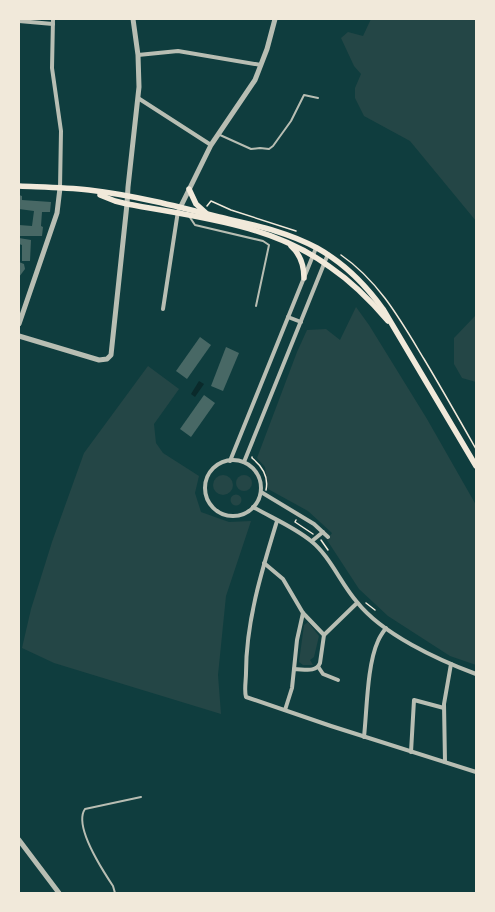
<svg xmlns="http://www.w3.org/2000/svg" width="495" height="912" viewBox="0 0 495 912" font-family="'DM Sans',sans-serif">
  <style>
    .green { fill: #244646 }
    .water { fill: #0a2a2b }
    .building { fill: #486865 }
    .lines { fill: none; stroke-linecap: round; stroke-linejoin: round }
    .path { stroke: #f1e9da; stroke-width: 1.5 }
    .service { stroke: #b8beb3; stroke-width: 2 }
    .minor { stroke: #b8beb3; stroke-width: 4 }
    .tertiary { stroke: #b8beb3; stroke-width: 5 }
    .secondary { stroke: #f1e9da; stroke-width: 5.5 }
  </style>
  <rect width="100%" height="100%" fill="#0f3d3e"/>
  <!-- green -->
  <g class="green">
    <polygon points="371,19 476,19 476,221 410,141 364,116 355,98 355,88 361,74 354,66 341,38 348,32 363,36"/>
    <polygon points="356,307 369,325 427,419 476,505 476,665 450,656 388,616 359,589 327,540 332,533 308,511 268,489 265,467 257,458 297,352 307,330 326,329 340,340"/>
    <polygon points="476,315 476,382 462,378 454,364 454,338"/>
    <polygon points="148,366 179,389 154,424 156,443 163,453 199,476 195,493 201,512 229,522 251,521 226,596 218,675 221,714 54,663 22,648 31,609 52,542 84,453"/>
    <circle cx="244" cy="483" r="8"/>
    <circle cx="223" cy="485" r="10"/>
    <circle cx="236" cy="500" r="5.5"/>
    <polygon points="308,622 319,636 314,657 310,660 313,665 303,665 299,662 304,625"/>
  </g>
  <!-- water -->
  <polygon class="water" points="199,381 204,384 195,397 191,394"/>
  <!-- building -->
  <g class="building">
    <polygon points="19,195 22,196 22,200 51,202 50,212 42,212 41,226 43,227 42,236 19,236 19,225 32,226 34,211 19,209"/>
    <polygon points="19,238 31,240 30,261 22,261 22,245 19,244"/>
    <polygon points="19,262 24,264 25,269 19,277"/>
    <polygon points="200,337 211,345 187,379 176,371"/>
    <polygon points="226,347 239,353 223,391 211,386"/>
    <polygon points="204,395 215,403 191,437 180,429"/>
  </g>
  <g class="lines">
    <!-- path -->
    <g class="path">
      <polyline points="207,206 211,201 231,210 296,231"/>
      <path d="M 341,255 C 379,281 401,321 424,359 C 442,389 459,419 476,449"/>
      <path d="M 252,457 L 252,458 C 262,466 269,476 266,490"/>
      <polyline points="296,520 295,522 313,534"/>
      <polyline points="321,540 328,550"/>
      <polyline points="366,603 375,610"/>
    </g>
    <!-- service -->
    <g class="service">
      <polyline points="220,135 251,149 260,148 269,149 273,146 291,121 304,95 318,98"/>
      <polyline points="189,216 195,225 263,241 269,245 256,306"/>
      <path d="M 115,893 L 113,886 C 103,871 73,826 85,809 L 141,797"/>
    </g>
    <!-- minor -->
    <g class="minor">
      <polyline points="53,19 52,68 61,131 60,188"/>
      <polyline points="19,21 53,24"/>
      <polyline points="138,55 178,51 261,65"/>
      <polyline points="138,98 211,145"/>
      <polyline points="163,309 178,211"/>
      <polyline points="288,317 301,322"/>
      <circle cx="233" cy="488" r="28"/>
      <polyline points="230,461 316,248"/>
      <polyline points="244,462 328,254"/>
      <polyline points="261,492 314,524 328,537"/>
      <path d="M 253,507 C 272,518 294,527 311,541 C 330,556 341,584 357,602 C 382,634 438,660 476,674"/>
      <path d="M 277,521 C 262,570 246,621 246,673 C 246,681 244,690 246,697 L 331,726 L 476,772"/>
      <polyline points="312,541 323,532"/>
      <polyline points="264,563 283,579 303,613 324,635"/>
      <polyline points="319,668 323,674 338,680"/>
      <polyline points="294,669 297,640 303,613"/>
      <path d="M 285,710 L 292,688 L 294,669 C 304,669 316,673 320,663 L 324,635 L 357,603"/>
      <path d="M 364,737 C 367,710 367,665 378,641 C 380,636 383,632 386,628"/>
      <polyline points="411,752 414,700 444,708"/>
      <polyline points="445,762 444,704 451,664"/>
    </g>
    <!-- tertiary -->
    <g class="tertiary">
      <polyline points="180,208 211,145 255,80 267,49 275,19"/>
      <polyline points="19,324 57,213 60,188"/>
      <polyline points="19,336 99,360 107,359 111,355 127,204 128,187 139,87 138,55 133,19"/>
      <polyline points="19,840 59,893"/>
    </g>
    <!-- secondary -->
    <g class="secondary">
      <path d="M 19,186 C 42,187 65,187 89,190 C 132,195 176,206 219,217 C 253,225 286,231 317,248 C 344,263 365,284 383,309 L 476,466"/>
      <polyline points="189,189 196,204 206,213"/>
      <path d="M 100,195 L 115,201 L 127,204 C 196,217 272,224 330,267 C 352,282 371,301 388,321"/>
      <path d="M 291,246 C 300,254 304,265 304,278"/>
    </g>
  </g>
  <!-- border -->
  <rect width="495" height="912" fill="none" stroke="#f1e9da" stroke-width="40"/>
</svg>
